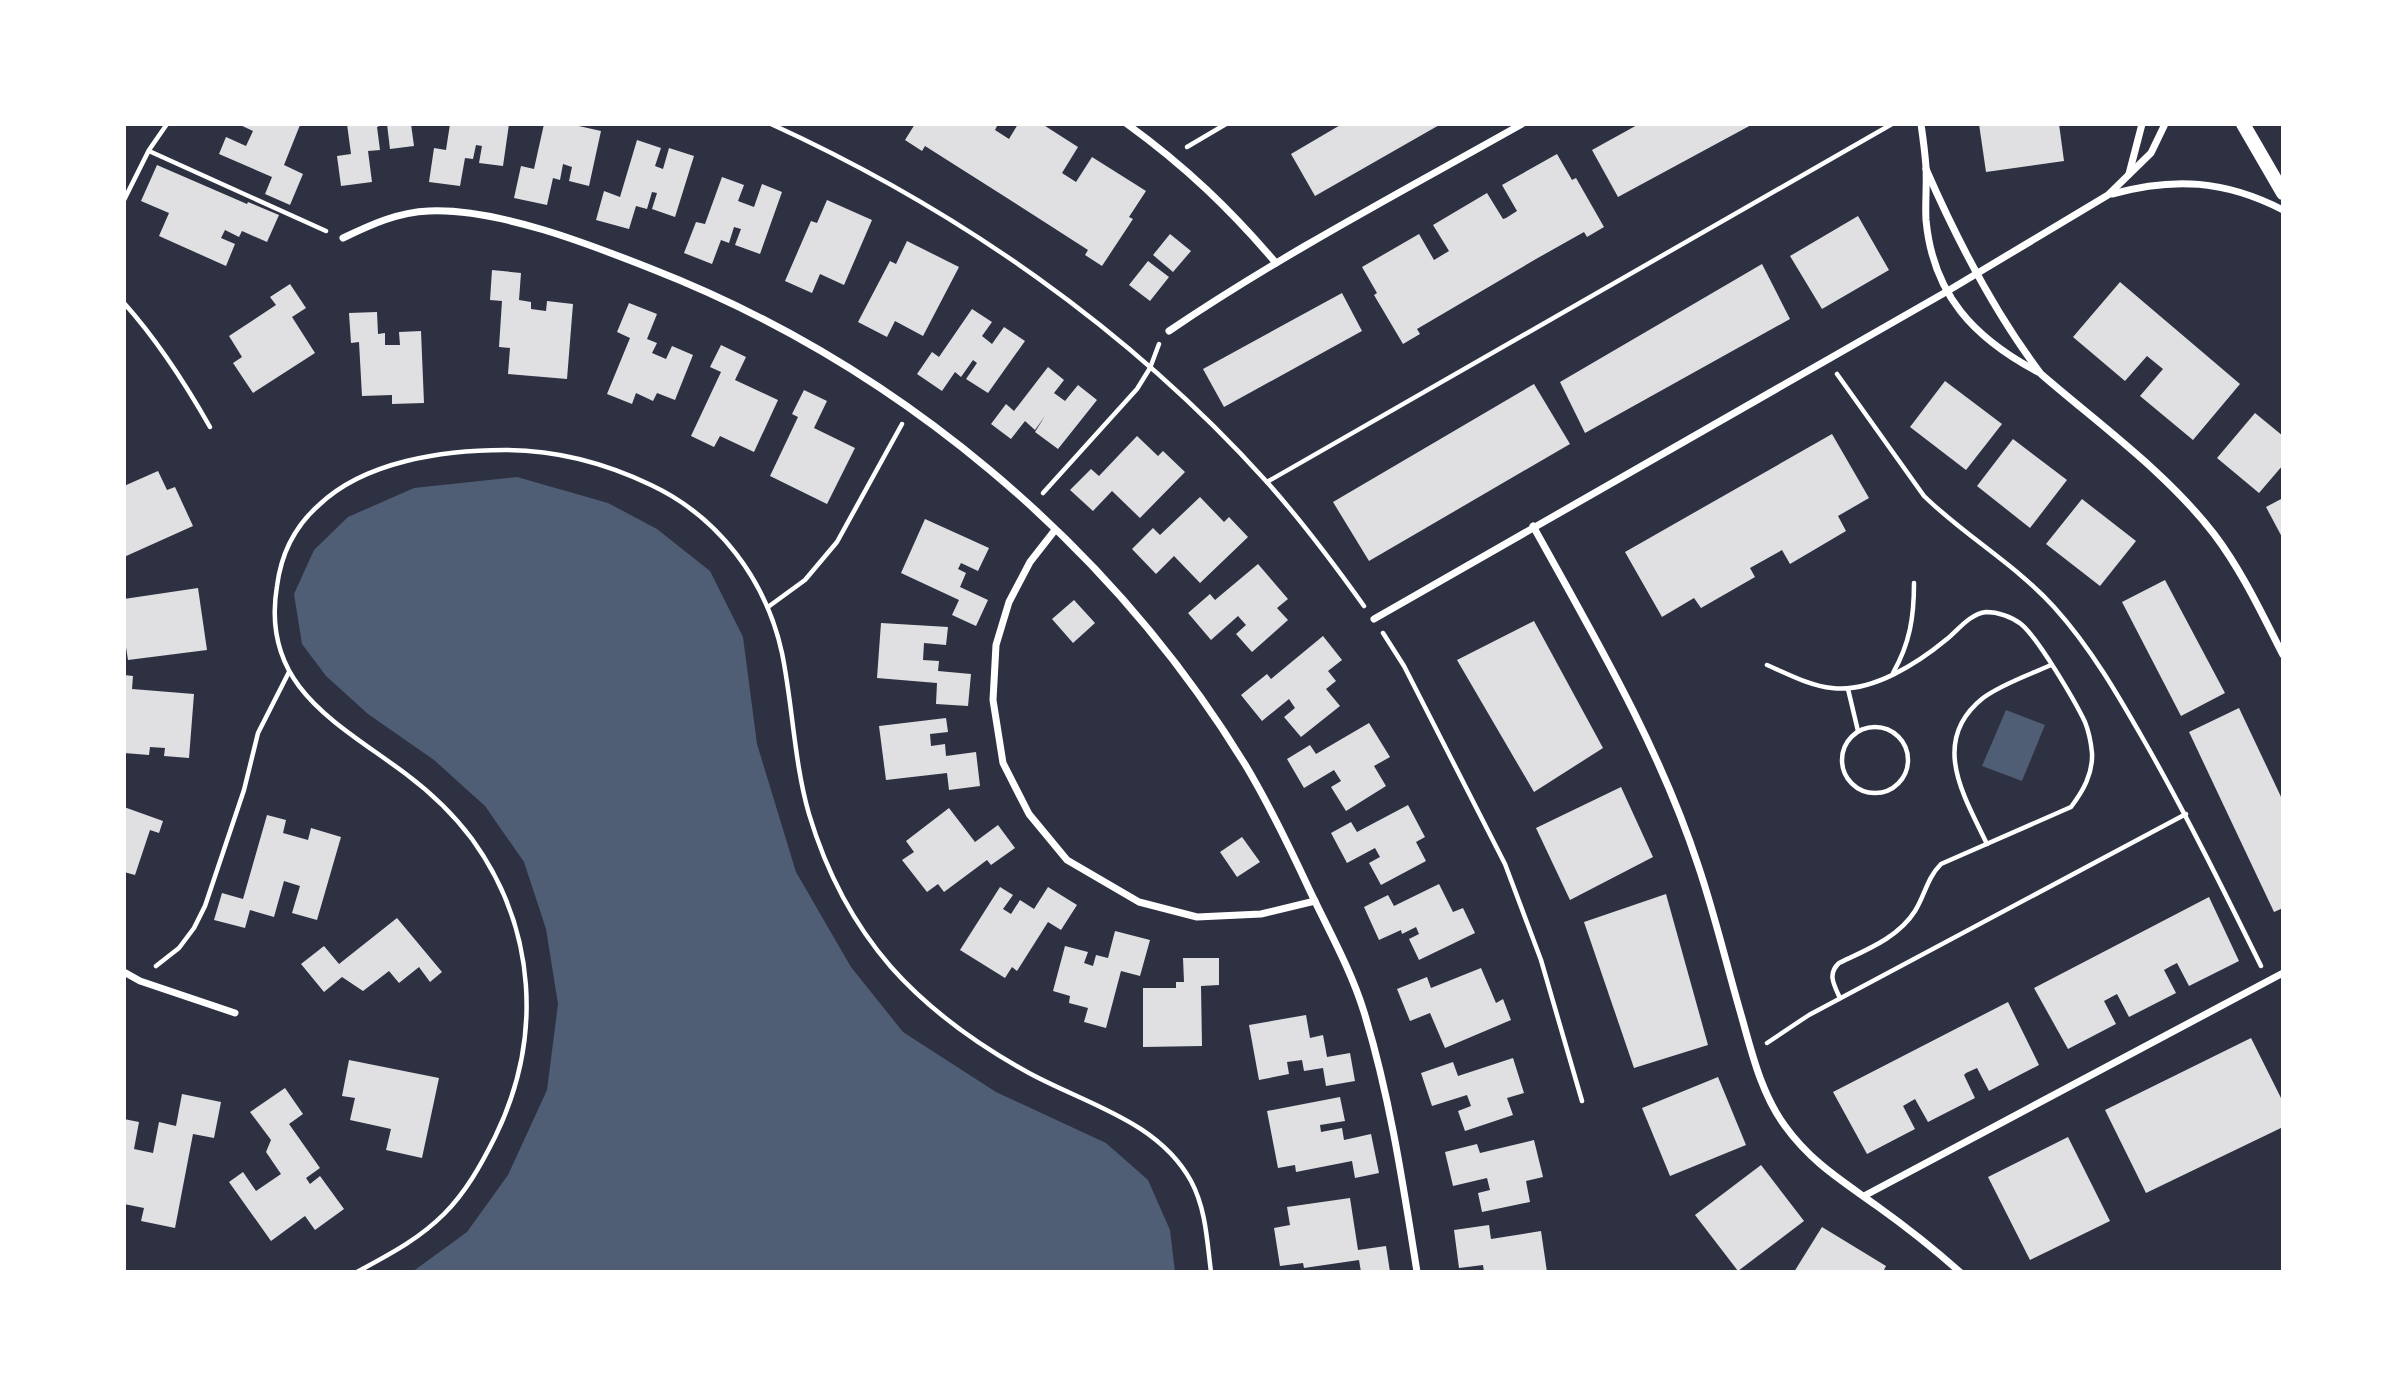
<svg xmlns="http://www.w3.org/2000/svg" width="2407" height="1396" viewBox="0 0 2407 1396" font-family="'Alegreya Sans',sans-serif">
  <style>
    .water { fill: #4f5d75 }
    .building { fill: #e0e0e3 }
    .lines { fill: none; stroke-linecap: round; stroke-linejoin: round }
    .path { stroke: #fff; stroke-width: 4.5 }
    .minor { stroke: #fff; stroke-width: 7 }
    .secondary { stroke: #fff; stroke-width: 14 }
  </style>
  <rect width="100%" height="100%" fill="#2d3142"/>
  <!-- water -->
  <g class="water">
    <polygon points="517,477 608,503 657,529 710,571 743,637 757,744 796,872 851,967 903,1032 996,1092 1106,1143 1148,1180 1170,1230 1175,1272 412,1272 467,1232 508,1175 547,1090 558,1004 546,929 524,862 485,806 434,760 368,714 326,676 302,644 294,594 314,550 348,517 414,488"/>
    <polygon points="2006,710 2045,725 2022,781 1982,766"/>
  </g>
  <!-- building -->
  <g class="building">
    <polygon points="238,124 300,125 284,165 303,174 290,205 265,194 272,177 219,154 226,137 246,146 253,131"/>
    <polygon points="347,124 384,124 377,127 380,150 368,151 372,182 341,186 337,156 351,154"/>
    <polygon points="387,124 411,124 414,146 390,149"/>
    <polygon points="450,124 509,124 503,166 479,163 482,146 476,145 473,159 465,158 460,186 429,182 434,148 446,150"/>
    <polygon points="544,124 570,124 601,131 589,186 569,181 572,167 563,164 560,180 553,178 547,205 514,198 521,166 534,169"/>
    <polygon points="915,124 998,124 995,130 1009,139 1018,124 1042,124 1078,147 1062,173 1076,182 1092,157 1146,191 1129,217 1133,219 1102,266 1085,255 1088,250 1007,198 925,146 922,151 905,140"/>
    <polygon points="1342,124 1441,124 1315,196 1291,154"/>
    <polygon points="1639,124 1753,124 1618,197 1592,150"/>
    <polygon points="1979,124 2059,124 2064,161 1986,172"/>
    <polygon points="637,140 661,148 655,166 663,169 669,148 694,156 675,217 652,209 657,193 652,192 647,209 636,206 629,229 596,220 604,191 620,197"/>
    <polygon points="1557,154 1572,180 1576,178 1604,227 1587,237 1584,232 1536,259 1417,329 1420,334 1403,344 1374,295 1377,293 1362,267 1419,234 1434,260 1449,251 1433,225 1487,193 1503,219 1506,218 1517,211 1502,185"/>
    <polygon points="157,165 247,204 248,202 279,215 267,242 242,231 239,237 225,230 221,238 235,244 226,266 159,236 169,213 141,201"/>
    <polygon points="722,177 744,185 738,201 754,207 762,184 782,192 760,254 735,245 741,229 734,227 729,243 721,240 712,264 684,253 696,222 705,224"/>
    <polygon points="827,200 872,220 844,285 820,274 812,293 785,281 811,221 817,223"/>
    <polygon points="1858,216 1889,270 1822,309 1790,256"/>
    <polygon points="1170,234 1191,251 1173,272 1153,255"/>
    <polygon points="907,241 959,267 923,336 895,321 887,337 858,322 890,261 896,264"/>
    <polygon points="1148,261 1169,277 1150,301 1129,285"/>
    <polygon points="1762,264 1790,319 1585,433 1560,382"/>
    <polygon points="492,270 521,273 519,300 531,302 531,309 546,311 547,301 573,304 567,379 508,374 510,348 499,347 502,301 490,300"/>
    <polygon points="2120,282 2240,384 2193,440 2140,396 2163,369 2147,356 2125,381 2073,337"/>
    <polygon points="290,284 306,308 292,317 315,353 253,393 233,363 242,357 229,336 276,305 270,297"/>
    <polygon points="1342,293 1362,331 1224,407 1203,369"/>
    <polygon points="629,303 657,314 647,339 657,343 652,353 666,359 672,346 693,355 675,400 657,393 653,401 636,393 632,404 607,394 630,338 617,332"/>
    <polygon points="972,309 992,322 982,336 992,344 1004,327 1025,341 988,393 966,379 977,363 973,360 961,377 955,372 942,391 917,374 932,352 939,357"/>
    <polygon points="377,312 378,334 385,333 385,345 400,345 399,332 421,331 424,403 392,404 392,395 362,396 359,342 351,343 349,313"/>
    <polygon points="721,345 746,357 735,380 778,400 754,452 720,436 714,447 691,436 721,372 710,367"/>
    <polygon points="1048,367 1064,380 1054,393 1065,401 1078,385 1097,400 1058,449 1035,432 1045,416 1035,430 1025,421 1011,439 991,424 1006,404 1014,411"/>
    <polygon points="1945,381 2002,424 1966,470 1910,427"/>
    <polygon points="1534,384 1570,444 1369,561 1333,502"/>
    <polygon points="804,390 827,401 814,428 855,448 827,504 770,476 798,417 792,414"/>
    <polygon points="2255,413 2283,436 2283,465 2259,493 2217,458"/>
    <polygon points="1832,434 1869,498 1838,516 1846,531 1790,564 1782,550 1750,568 1755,577 1701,608 1694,598 1662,617 1625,552"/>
    <polygon points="1137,436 1158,456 1163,451 1185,472 1140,518 1112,491 1093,511 1070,490 1091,469 1099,476"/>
    <polygon points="2013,439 2067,480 2030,528 1977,486"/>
    <polygon points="158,471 167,490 175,487 193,526 124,557 124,486"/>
    <polygon points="1200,497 1224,522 1229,517 1248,537 1200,583 1174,556 1156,574 1132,549 1153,528 1160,535"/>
    <polygon points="2283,498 2283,539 2266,507"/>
    <polygon points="2082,499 2136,541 2100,586 2046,544"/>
    <polygon points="925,519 989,548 978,571 961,563 958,569 966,573 960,587 988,600 976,626 952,615 959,600 901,573"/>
    <polygon points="1258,564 1288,599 1277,608 1288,620 1252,652 1236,634 1246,625 1238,616 1211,640 1188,613 1210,594 1215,600"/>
    <polygon points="2165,580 2225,693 2181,716 2122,602"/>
    <polygon points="198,588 207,650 128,660 124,634 124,599"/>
    <polygon points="1074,600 1095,623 1073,643 1052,619"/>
    <polygon points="1534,621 1603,748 1534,792 1457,660"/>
    <polygon points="881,623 948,627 946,645 924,643 923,660 939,661 938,671 971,674 968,706 936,704 937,683 877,678"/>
    <polygon points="1323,636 1342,660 1328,671 1336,681 1326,689 1340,706 1301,737 1284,717 1295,708 1289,699 1262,721 1241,695 1267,674 1271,679"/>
    <polygon points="124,675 133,676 132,689 194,694 189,758 164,756 165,748 150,747 149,755 124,753"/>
    <polygon points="2239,708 2283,801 2283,908 2274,912 2189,732"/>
    <polygon points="946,718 948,732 930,734 931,746 945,744 946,756 976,752 980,786 949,790 947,773 886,780 879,726"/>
    <polygon points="1369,723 1390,757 1374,766 1386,786 1346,811 1331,787 1341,781 1334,770 1304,788 1287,759 1310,745 1316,754"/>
    <polygon points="1621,787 1653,857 1570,900 1536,828"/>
    <polygon points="1408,805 1425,837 1416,842 1426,861 1381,885 1369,863 1380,857 1375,848 1347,863 1331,833 1351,822 1357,832"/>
    <polygon points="124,807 163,821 159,833 150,830 135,875 124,872"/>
    <polygon points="949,808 975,842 998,825 1015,848 991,865 987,860 944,892 938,884 927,892 902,860 914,852 906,841"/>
    <polygon points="267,815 286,820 283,833 308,840 311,828 341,837 317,920 292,913 300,886 284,881 274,917 250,910 245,928 214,920 222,893 243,899"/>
    <polygon points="1242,837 1260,862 1237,877 1220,852"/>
    <polygon points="1439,884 1453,912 1463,908 1475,933 1419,960 1409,939 1419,934 1416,927 1402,934 1401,930 1379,940 1364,907 1388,895 1394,906"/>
    <polygon points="1000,887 1013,895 1003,909 1011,914 1020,900 1034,909 1048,887 1077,905 1061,930 1048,922 1017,971 1012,967 1005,978 960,950"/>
    <polygon points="1666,894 1708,1045 1634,1068 1584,922"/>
    <polygon points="2209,897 2239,961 2189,986 2177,963 2171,966 2164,970 2176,993 2129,1017 2117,994 2104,1001 2116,1024 2068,1049 2034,988"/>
    <polygon points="397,918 442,972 430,982 419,967 399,983 389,971 363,991 342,977 324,992 301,964 324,946 339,964"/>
    <polygon points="1115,931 1150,940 1140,976 1121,971 1106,1028 1084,1022 1088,1008 1069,1003 1070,996 1053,991 1065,946 1088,952 1084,963 1093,966 1096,955 1108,958"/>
    <polygon points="1183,958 1219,958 1219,985 1201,986 1202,1046 1143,1047 1143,988 1176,988 1176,982 1184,982"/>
    <polygon points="1481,968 1496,1003 1503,999 1511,1020 1445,1048 1430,1013 1410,1021 1397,989 1427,977 1431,988"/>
    <polygon points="2008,1002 2039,1065 1989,1091 1977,1068 1966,1073 1964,1075 1975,1098 1928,1122 1915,1099 1903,1106 1915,1129 1867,1154 1833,1092"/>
    <polygon points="1306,1015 1310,1038 1323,1035 1327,1057 1350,1053 1355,1081 1326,1086 1323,1068 1304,1071 1302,1060 1287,1062 1289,1074 1259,1080 1249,1025"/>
    <polygon points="2251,1038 2283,1102 2283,1127 2146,1193 2105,1110"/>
    <polygon points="1513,1058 1524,1093 1507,1098 1513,1115 1465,1131 1458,1111 1471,1106 1467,1095 1432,1106 1421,1073 1453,1062 1458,1076"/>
    <polygon points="349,1060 439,1078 422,1158 386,1150 391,1129 350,1120 355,1098 342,1096"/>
    <polygon points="1718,1077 1746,1145 1670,1176 1642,1108"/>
    <polygon points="285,1088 303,1114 289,1124 320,1168 306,1178 310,1184 320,1176 344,1209 315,1230 305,1216 271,1241 229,1182 243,1172 256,1191 281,1174 266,1152 271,1140 250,1112"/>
    <polygon points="182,1094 221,1102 214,1138 193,1134 175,1228 141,1221 144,1208 124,1204 124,1119 139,1122 134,1149 153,1153 159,1122 176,1126"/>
    <polygon points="1340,1097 1345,1121 1320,1125 1321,1132 1342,1128 1344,1140 1371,1134 1379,1173 1355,1178 1352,1161 1296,1172 1295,1165 1278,1168 1267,1111"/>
    <polygon points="2068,1137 2110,1221 2030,1260 1988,1177"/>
    <polygon points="1534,1140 1543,1177 1526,1181 1530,1202 1482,1212 1478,1193 1490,1190 1487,1178 1453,1186 1445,1152 1477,1144 1480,1153"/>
    <polygon points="1761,1165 1804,1221 1738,1271 1695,1215"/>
    <polygon points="1350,1198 1358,1250 1386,1246 1390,1272 1361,1272 1359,1260 1304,1268 1303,1263 1280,1266 1274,1228 1290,1225 1287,1207"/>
    <polygon points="1489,1225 1491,1239 1541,1231 1547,1272 1484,1272 1483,1265 1459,1268 1454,1230"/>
    <polygon points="1822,1227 1886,1266 1883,1272 1794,1272"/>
  </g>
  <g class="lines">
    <!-- path -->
    <g class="path">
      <path d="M 771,124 C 957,209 1129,329 1266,481 C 1301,520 1334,564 1364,606"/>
      <polyline points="1187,147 1226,124"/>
      <polyline points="149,151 326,231"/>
      <polyline points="124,200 149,150 167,124"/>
      <path d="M 124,303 C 158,341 185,383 210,427"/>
      <path d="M 1837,374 L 1924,496 C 1965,536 2015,564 2054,607 C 2091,648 2118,695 2146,744 C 2187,816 2224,891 2261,966"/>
      <polyline points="1267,482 1892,124"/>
      <polyline points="1043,493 1137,389 1150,368 1159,344"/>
      <polyline points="768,607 805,580 837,542 902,424"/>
      <polyline points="1383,633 1404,666 1505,864 1541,960 1582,1101"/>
      <path d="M 1767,665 C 1788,674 1810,686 1832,688 C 1872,693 1918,663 1947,639 C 1959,629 1970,614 1986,612 C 1998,612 2012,617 2021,624 C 2038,638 2075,701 2085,722 C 2089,732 2091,743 2092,753 C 2093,774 2083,791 2071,807 L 1941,864 C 1927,878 1925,895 1915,911 C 1898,938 1866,950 1839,963 C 1827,974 1834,985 1840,998"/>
      <path d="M 1893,673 C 1910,643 1914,617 1914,583"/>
      <polyline points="1848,689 1858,731"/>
      <circle cx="1875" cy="760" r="33"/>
      <path d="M 1987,844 C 1964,796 1929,741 1983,698 C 2002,684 2029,675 2051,665"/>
      <polyline points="156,966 179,948 194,928 205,906 244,790 258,733 289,672"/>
      <polyline points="1767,1043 1809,1015 2186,814"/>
      <path d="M 357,1272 C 388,1255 418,1240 444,1214 C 466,1192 481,1165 495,1137 C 543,1039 537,929 472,839 C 454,815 430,792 406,774 C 338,723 260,687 277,586 C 281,555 295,526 319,505 C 365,461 444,450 505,450 C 556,450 605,463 651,485 C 719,517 766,580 782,653 C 793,707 794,762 809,814 C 826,871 852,922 891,967 C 930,1011 978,1045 1029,1073 C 1086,1104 1158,1121 1191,1181 C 1206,1209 1207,1241 1211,1272"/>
    </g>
    <!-- minor -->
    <g class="minor">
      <path d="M 1127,124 C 1185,166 1230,209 1276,263"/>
      <path d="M 1921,124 C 1923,138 1925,153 1926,167 C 1927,185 1925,203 1926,220 C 1933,295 1974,338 2038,372"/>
      <path d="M 1926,169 C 1957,240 1994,312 2041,374 C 2100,425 2166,472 2214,534 C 2242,571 2262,614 2283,655"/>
      <polyline points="2129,174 2142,124"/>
      <path d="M 2112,194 C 2174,177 2225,180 2283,210"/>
      <path d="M 343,238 C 370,225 398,212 429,211 C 497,208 589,244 652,269 C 895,364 1110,543 1246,766 C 1270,806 1290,848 1310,891 C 1329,931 1351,970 1364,1012 C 1390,1097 1403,1184 1417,1272"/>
      <path d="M 1169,331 C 1281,255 1403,191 1522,124"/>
      <path d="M 1533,526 C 1594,636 1659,746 1698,865 C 1715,915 1727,967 1742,1018 C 1752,1054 1762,1095 1785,1126 C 1811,1162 1841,1180 1877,1206 C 1905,1226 1933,1248 1960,1272"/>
      <polyline points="1055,530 1030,562 1009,602 996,645 993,700 1003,763 1029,814 1067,860 1139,902 1197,917 1261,914 1315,901"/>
      <polyline points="1374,619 1946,292 2108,195 2151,153 2165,124"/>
      <polyline points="124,972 140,981 235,1013"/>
      <polyline points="1864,1196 2283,973"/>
    </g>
    <!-- secondary -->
    <polyline class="secondary" points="2243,124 2283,193"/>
  </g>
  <!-- border -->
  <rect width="2407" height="1396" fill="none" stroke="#ffffff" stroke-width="252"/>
</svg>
